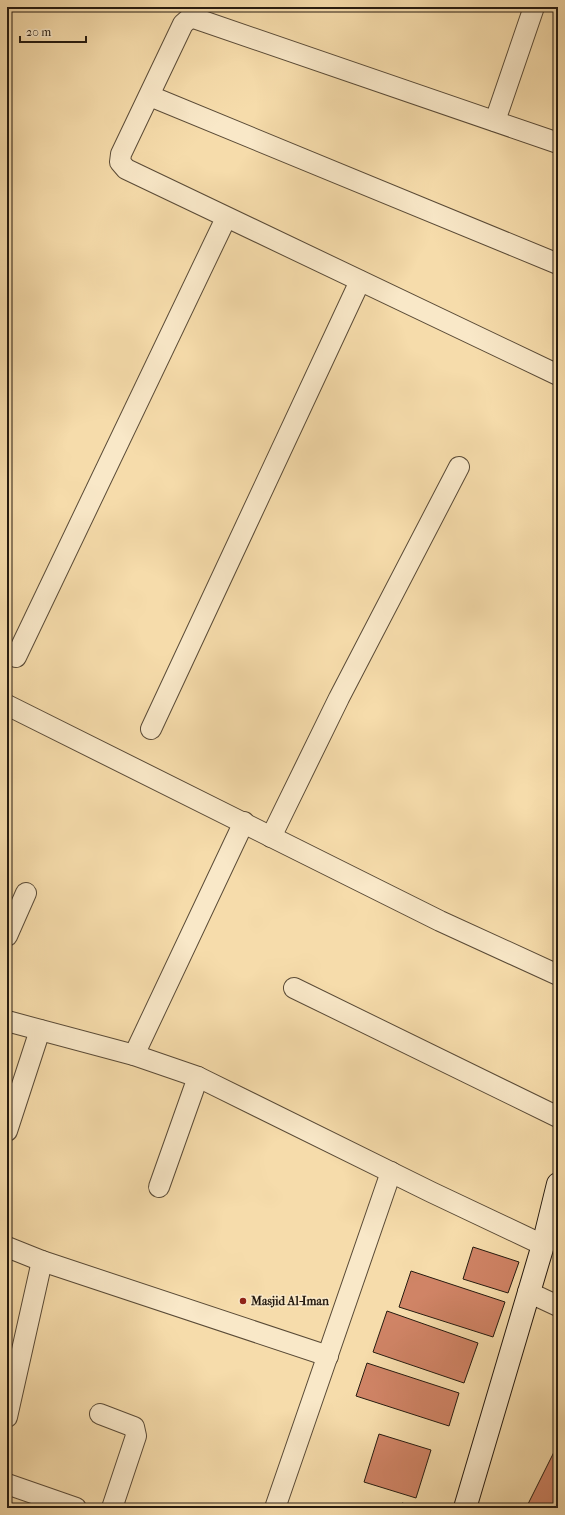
<svg xmlns="http://www.w3.org/2000/svg" width="565" height="1515" viewBox="0 0 565 1515" font-family="'IM FELL French Canon',serif">
  <style>
    .building { fill: #d08466; stroke: #261b10 }
    .lines { fill: none; stroke-linecap: round; stroke-linejoin: round }
    .street-casing { stroke: #5a4b37; stroke-width: 22 }
    .secondary-casing { stroke: #261b10; stroke-width: 24 }
    .street { stroke: #f9e8c8; stroke-width: 20 }
    .secondary { stroke: #f9e8c8; stroke-width: 22 }
    .poi-dot { fill: #8f2418; stroke: #f9e8c8; stroke-width: 1.5 }
    .labels { text-anchor: middle; stroke-width: 3; stroke-linejoin: round; paint-order: stroke }
    .poi-label { font-size: 12px; font-weight: bold; fill: #261b10; stroke: #f9e8c8; text-anchor: start }
  </style>
  <rect width="100%" height="100%" fill="#f6dcab"/>
  <filter id="stains"><feTurbulence type="fractalNoise" baseFrequency=".005" numOctaves="4"/><feColorMatrix values="0 0 0 0 .2 0 0 0 0 .09 0 0 0 0 .02 0 0 0 .5 -.17"/></filter>
  <radialGradient id="worn" r=".72"><stop offset=".6" stop-color="#630" stop-opacity="0"/><stop offset="1" stop-color="#630" stop-opacity=".3"/></radialGradient>
  <!-- building -->
  <g class="building">
    <polygon points="473,1247 519,1262 508,1293 463,1279"/>
    <polygon points="411,1271 505,1302 493,1337 399,1307"/>
    <polygon points="387,1311 478,1343 464,1383 373,1352"/>
    <polygon points="367,1363 459,1393 449,1426 356,1396"/>
    <polygon points="379,1434 431,1450 416,1498 364,1482"/>
    <polygon points="558,1444 558,1508 526,1508"/>
    <polygon points="402,1503 420,1508 400,1508"/>
  </g>
  <g class="lines">
    <!-- street casing -->
    <g class="street-casing">
      <g id="street">
        <polyline points="150,96 558,264"/>
        <polyline points="495,121 534,7"/>
        <polyline points="558,143 191,17 183,24 121,154 120,162 126,169 558,375"/>
        <polyline points="16,657 226,218"/>
        <polyline points="7,705 440,921 558,975"/>
        <polyline points="151,729 360,281"/>
        <polyline points="271,837 339,698 459,467"/>
        <polyline points="7,936 26,893"/>
        <polyline points="294,988 558,1117"/>
        <polyline points="7,1021 134,1055 198,1077 431,1192 543,1245"/>
        <polyline points="134,1055 244,822"/>
        <polyline points="7,1131 40,1030"/>
        <polyline points="159,1187 198,1077"/>
        <polyline points="7,1247 42,1261 328,1356"/>
        <polyline points="528,1292 558,1306"/>
        <polyline points="100,1414 134,1427 136,1436 112,1508"/>
        <polyline points="7,1417 42,1261"/>
        <polyline points="7,1484 76,1508"/>
        <polyline points="275,1508 391,1172"/>
      </g>
    </g>
    <!-- secondary casing -->
    <g class="secondary-casing">
      <polyline id="secondary" points="465,1508 543,1245 558,1184"/>
    </g>
    <!-- street -->
    <use href="#street" class="street"/>
    <!-- secondary -->
    <use href="#secondary" class="secondary"/>
  </g>
  <!-- markers -->
  <circle class="poi-dot" cx="243" cy="1301" r="4"/>
  <g class="labels">
    <!-- poi labels -->
    <g class="poi-label">
      <text x="251" y="1305">Masjid Al-Iman</text>
    </g>
  </g>
  <!-- margin -->
  <rect width="565" height="1515" fill="none" stroke="#f6dcab" stroke-width="24"/>
  <rect x="8" y="8" width="549" height="1499" fill="none" stroke="#261b10" stroke-width="2"/>
  <rect x="12" y="12" width="541" height="1491" fill="none" stroke="#261b10"/>
  <!-- scale -->
  <path d="M20 36v6h66v-6" fill="none" stroke="#261b10" stroke-width="2"/>
  <text x="26" y="36" font-size="12" fill="#261b10" stroke="#f9e8c8" stroke-width="3" paint-order="stroke">20 m</text>
  <rect width="100%" height="100%" filter="url(#stains)"/>
  <rect width="100%" height="100%" fill="url(#worn)"/>
</svg>
